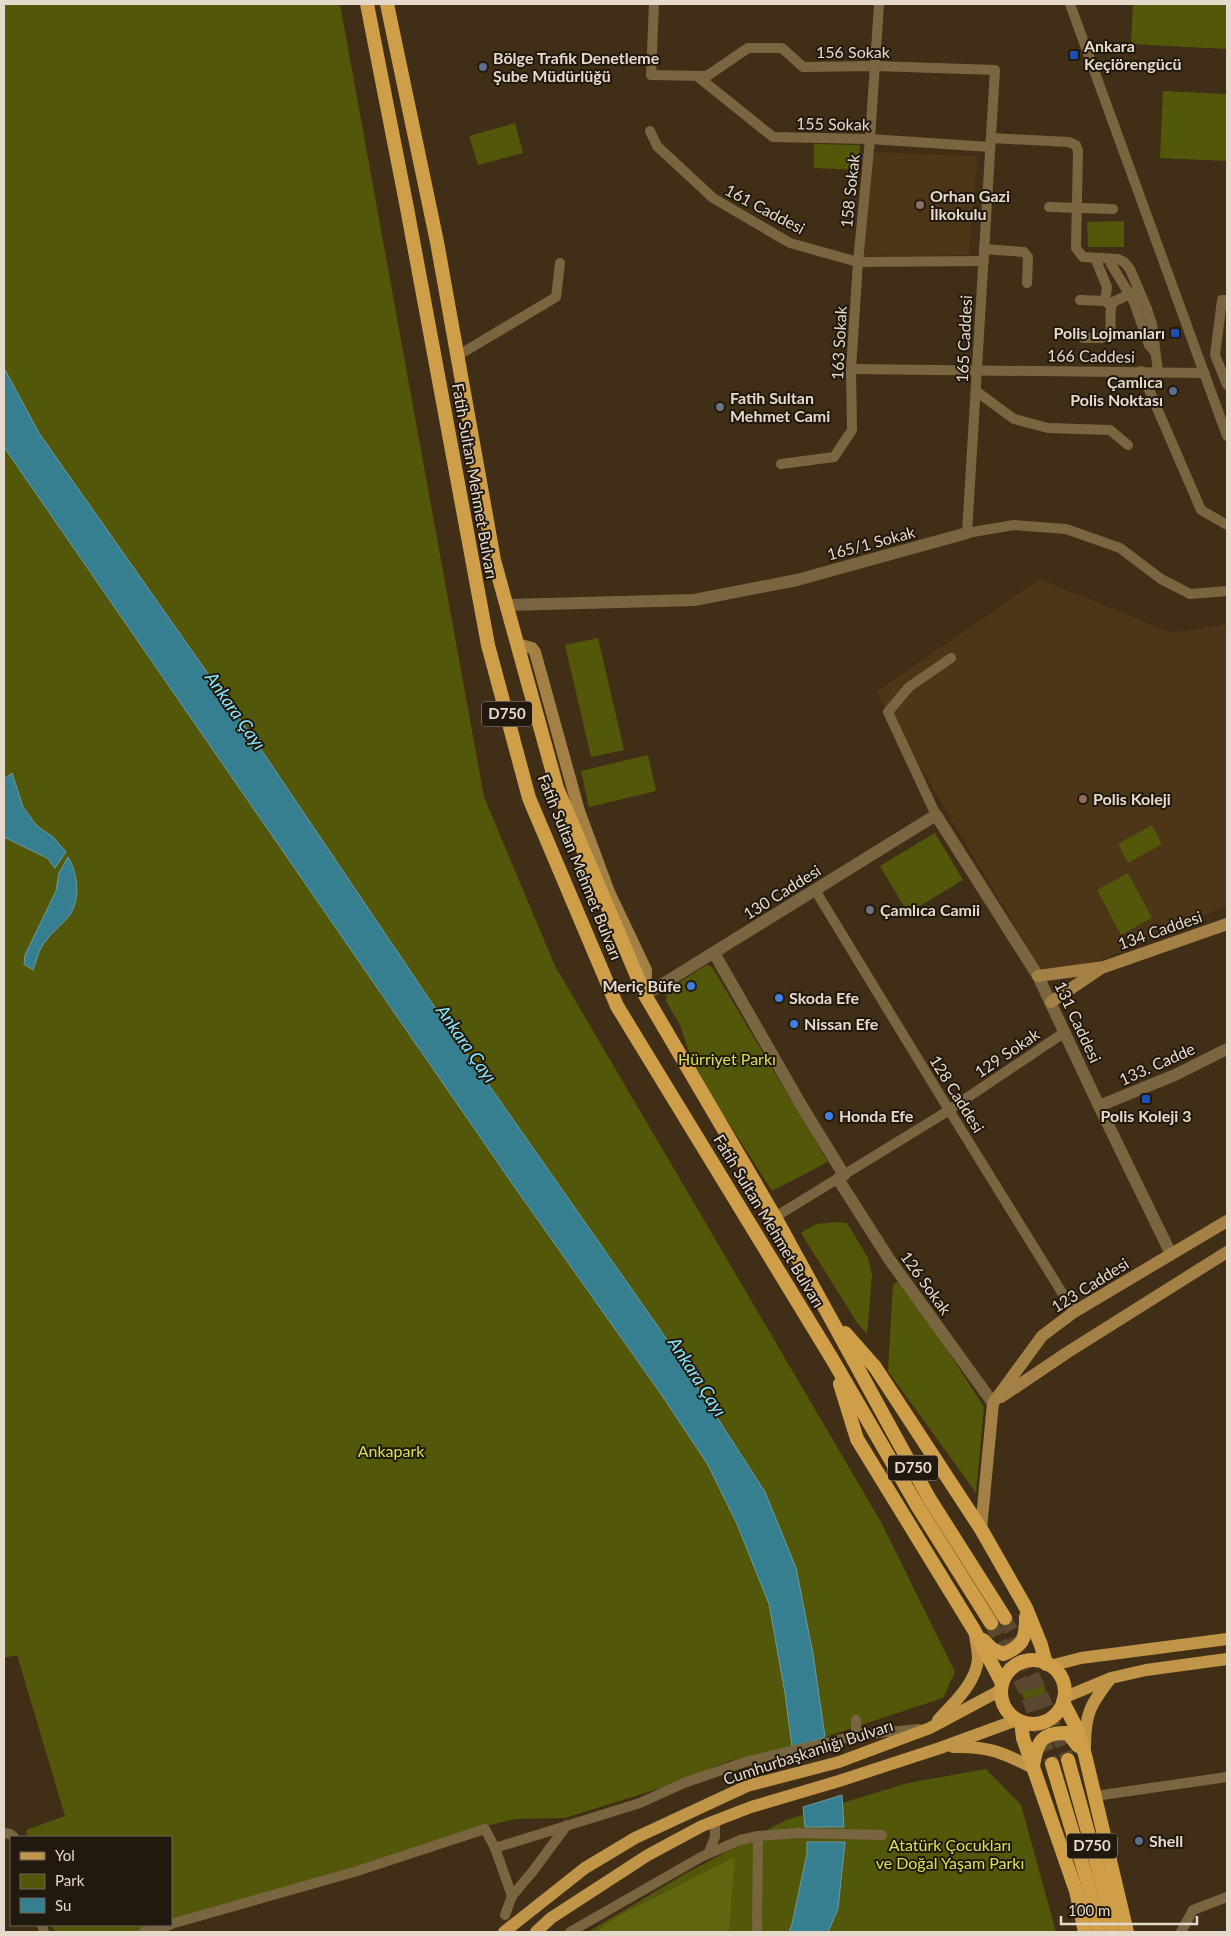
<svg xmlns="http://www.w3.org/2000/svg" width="1231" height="1936" viewBox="0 0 1231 1936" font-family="Lato,sans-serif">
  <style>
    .built { fill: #4d3517 }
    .green { fill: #53570a }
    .forest { fill: #60650f }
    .water { fill: #367f90; stroke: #6a9aa2 }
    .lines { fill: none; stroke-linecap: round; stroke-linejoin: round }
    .trunk-tunnel { stroke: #5a4831; stroke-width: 14; stroke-dasharray: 14 7; stroke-linecap: butt }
    .minor { stroke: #7a6541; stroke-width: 10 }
    .tertiary { stroke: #7a6541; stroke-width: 12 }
    .secondary { stroke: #a28046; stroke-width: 12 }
    .primary { stroke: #c19548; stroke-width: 12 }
    .trunk { stroke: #cf9e48; stroke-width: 14 }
    .transit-dot { fill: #1a4fb4; stroke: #21180e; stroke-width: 2 }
    .service-dot { fill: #5c6f8a; stroke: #21180e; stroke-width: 2 }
    .education-dot { fill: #8d6e63; stroke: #21180e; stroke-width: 2 }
    .worship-dot { fill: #6b7280; stroke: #21180e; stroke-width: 2 }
    .shop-dot { fill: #3f7fe0; stroke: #21180e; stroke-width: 2 }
    .labels { text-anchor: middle; stroke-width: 4; stroke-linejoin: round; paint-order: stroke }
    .shield { fill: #21180e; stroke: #aa9f92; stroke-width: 1 }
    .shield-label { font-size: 15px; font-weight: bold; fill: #e5d9cb }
    .poi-label { font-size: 16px; font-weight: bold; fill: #e5d9cb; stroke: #21180e; text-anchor: start }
    .street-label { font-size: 16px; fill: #e5d9cb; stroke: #21180e }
    .park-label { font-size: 16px; fill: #d7e057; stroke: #21180e }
    .water-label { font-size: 18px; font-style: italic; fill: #88e6fd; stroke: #21180e }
  </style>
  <rect width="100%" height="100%" fill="#412e16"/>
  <!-- built -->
  <g class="built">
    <polygon points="869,152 978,156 969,255 862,256"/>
    <polygon points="1040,579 1172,633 1227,624 1227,906 1101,960 1070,967 1041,970 876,692"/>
  </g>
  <!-- green -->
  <g class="green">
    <polygon points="4,4 340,4 484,797 555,966 881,1522 955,1672 943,1698 810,1742 729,1761 664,1787 565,1818 515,1819 462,1832 154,1932 54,1932 52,1925 171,1925 171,1837 28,1837 26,1830 65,1816 17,1655 4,1658"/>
    <polygon points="1133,4 1227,4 1227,49 1131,44"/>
    <polygon points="1163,91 1227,94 1227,161 1160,158"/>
    <polygon points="515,123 523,153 478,165 469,136"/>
    <polygon points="814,144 860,145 859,170 814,168"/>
    <polygon points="1124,221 1124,247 1088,247 1087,222"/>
    <polygon points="598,638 624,750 591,757 565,645"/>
    <polygon points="648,755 656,791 589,807 581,771"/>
    <polygon points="1152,825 1162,844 1128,863 1118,844"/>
    <polygon points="935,833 963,880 908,913 880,866"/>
    <polygon points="1128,873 1152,918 1121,935 1097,890"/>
    <polygon points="707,965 712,967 828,1162 772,1191 695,1070 680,1025 666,1001 667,990"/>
    <polygon points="837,1222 847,1223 868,1258 872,1275 867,1334 858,1324 801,1233 816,1224"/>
    <polygon points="902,1280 984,1407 976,1493 888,1371 893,1284"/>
    <circle cx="1033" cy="1690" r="12"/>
    <polygon points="986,1769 1021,1805 1056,1932 588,1932 683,1875 786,1820 908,1783"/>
  </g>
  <!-- forest -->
  <polygon class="forest" points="735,1857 729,1932 596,1932 618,1916"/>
  <!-- water -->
  <g class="water">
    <polygon points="4,368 39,433 256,742 440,1015 668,1341 765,1492 796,1568 813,1654 825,1737 792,1747 785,1693 769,1604 737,1524 708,1465 661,1394 516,1189 4,447"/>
    <polygon points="12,773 23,807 31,818 37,826 53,837 66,852 55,868 47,858 4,837 4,779"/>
    <path d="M 68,857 C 78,873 81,900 69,916 C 60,927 48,935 41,948 C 37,955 36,963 33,970 L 24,964 L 25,955 L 56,891 L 59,873 Z"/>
    <polygon points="842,1795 844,1827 805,1827 803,1807"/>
    <polygon points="807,1842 845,1842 838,1909 828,1932 789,1932 792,1924 807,1853"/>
  </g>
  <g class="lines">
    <!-- trunk-tunnel -->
    <g class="trunk-tunnel">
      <polyline points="1005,1618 1039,1689 1068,1760"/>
      <polyline points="991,1623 1028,1696 1052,1764"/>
    </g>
    <!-- minor -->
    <g class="minor">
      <polyline points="654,4 651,75 707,76 748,48 782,48 803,67 875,66 995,70 967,533 1014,525 1066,529 1120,548 1161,579 1190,594 1227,591"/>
      <polyline points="1070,4 1227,436"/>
      <polyline points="697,76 773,137 870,139 990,147"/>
      <polyline points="650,131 657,146 713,198 790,243 858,262 984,261"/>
      <polyline points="991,138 1068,142 1076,145 1078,151 1076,248 1083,257 1118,259 1124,262 1130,269 1147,309 1152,324 1158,372"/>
      <polyline points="1049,207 1113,209"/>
      <polyline points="984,249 1024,252 1028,257 1027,283"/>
      <polyline points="1095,258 1107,287 1105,301"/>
      <polyline points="1110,259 1111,264 1134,302 1149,345 1155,352"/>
      <polyline points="1080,300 1105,301 1110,305"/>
      <polyline points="1227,300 1222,300 1215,355 1227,385"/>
      <path d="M 1083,338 L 1101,338 L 1108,336 C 1114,326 1107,313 1113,302 L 1134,292"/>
      <polyline points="457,356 556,297 560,263"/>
      <polyline points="851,369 1204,373"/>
      <polyline points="1141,371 1201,510 1227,525"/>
      <polyline points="976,391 1014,419 1048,428 1110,430 1128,445"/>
      <polyline points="781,464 834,457 852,430 851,369 858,262 870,139 879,4"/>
      <polyline points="936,815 888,712 909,687 951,658"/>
      <polyline points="815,890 949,1110 1074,1312"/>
      <polyline points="775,1217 943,1114 1065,1032"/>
      <polyline points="856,1720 856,1731 864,1734"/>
      <polyline points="1095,1796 1227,1777"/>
      <polyline points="4,1833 10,1834 14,1837"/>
      <polyline points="495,1848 640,1803 684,1783 745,1762 859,1735 919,1729"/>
      <polyline points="709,1852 715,1837 715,1820"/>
      <polyline points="505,1915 512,1896 533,1871 567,1825"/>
      <polyline points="171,1924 354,1872 485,1829 495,1848 512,1896"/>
      <polyline points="42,1925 44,1932"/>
      <polyline points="144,1932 170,1925"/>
      <polyline points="570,1932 701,1857 740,1840 758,1836 798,1833 882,1835"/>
      <polyline points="757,1932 758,1836"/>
      <polyline points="1181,1932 1193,1910 1227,1897"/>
    </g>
    <!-- tertiary -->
    <g class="tertiary">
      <polyline points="507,605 694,600 797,580 967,533"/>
      <polyline points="714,953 804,1110 844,1175"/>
      <polyline points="645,995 936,815 1038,976 1099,1106 1171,1254"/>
      <polyline points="1099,1106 1175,1075 1227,1049"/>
      <polyline points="838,1179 889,1259 993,1403"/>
    </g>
    <!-- secondary -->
    <g class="secondary">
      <polyline points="517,644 532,648 535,652 579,811 609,892 646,970 645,995"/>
      <polyline points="1038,976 1104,967 1227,924"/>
      <polyline points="1051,1002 1100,969"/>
      <polyline points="1001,1397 1068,1352 1227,1252"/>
      <polyline points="981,1529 993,1403 1042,1336 1074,1312 1227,1221"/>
    </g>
    <!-- primary -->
    <g class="primary">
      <polyline points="1050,1666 1081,1658 1227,1639"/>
      <polyline points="1063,1698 1111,1678 1146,1670 1227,1659"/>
      <path d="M 938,1720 C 954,1703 976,1683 978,1659 C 978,1651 976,1643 975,1635"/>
      <path d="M 953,1747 C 988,1746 1002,1752 1033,1768"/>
      <path d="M 1085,1747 C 1085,1714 1090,1705 1110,1679"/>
      <polyline points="504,1932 585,1868 635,1838 747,1786 839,1762 930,1728 1001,1690"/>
      <polyline points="536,1932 551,1918 648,1855 702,1826 751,1807 839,1781 940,1748 1017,1720"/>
    </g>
    <!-- trunk -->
    <g class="trunk">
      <polyline points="367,4 407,208 488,645 529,798 617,1006 831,1357 918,1507 991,1623"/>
      <polyline points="387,4 437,242 494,560 557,788 645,995 775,1217 929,1498 1005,1618"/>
      <polyline points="845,1333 875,1367 981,1529 1026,1608 1041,1645 1046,1664"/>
      <polyline points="840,1384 857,1439 974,1630 1002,1683"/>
      <path d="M 983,1640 L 992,1649 L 1003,1654 C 1023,1646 1026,1639 1026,1617"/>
      <circle cx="1033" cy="1692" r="32"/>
      <polyline points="1063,1702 1077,1729 1085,1755 1127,1932"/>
      <polyline points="1021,1722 1023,1738 1076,1891 1085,1932"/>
      <polyline points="1068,1760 1102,1883 1113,1932"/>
      <polyline points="1052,1764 1089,1887 1099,1932"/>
      <path d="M 1033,1766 C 1037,1741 1042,1732 1068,1733 L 1078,1746"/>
    </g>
  </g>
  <!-- markers -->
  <g class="transit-dot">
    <rect x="1069" y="50" width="10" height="10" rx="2.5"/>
    <rect x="1170" y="328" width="10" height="10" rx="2.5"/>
    <rect x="1141" y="1094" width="10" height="10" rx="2.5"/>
  </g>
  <g class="service-dot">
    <circle cx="483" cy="67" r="5"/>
    <circle cx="1173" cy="391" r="5"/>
    <circle cx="1139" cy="1841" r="5"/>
  </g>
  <g class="education-dot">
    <circle cx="920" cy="205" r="5"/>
    <circle cx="1083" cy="799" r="5"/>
  </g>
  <g class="worship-dot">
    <circle cx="720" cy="407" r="5"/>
    <circle cx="870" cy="910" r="5"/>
  </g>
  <g class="shop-dot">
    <circle cx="691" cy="986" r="5"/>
    <circle cx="779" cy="998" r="5"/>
    <circle cx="794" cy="1024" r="5"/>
    <circle cx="829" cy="1116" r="5"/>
  </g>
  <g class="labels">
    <!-- shield labels -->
    <g class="shield">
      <rect x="482" y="701.5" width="50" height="25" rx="4"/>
      <rect x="888" y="1455.5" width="50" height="25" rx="4"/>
      <rect x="1067" y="1833.5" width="50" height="25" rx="4"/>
    </g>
    <g class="shield-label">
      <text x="507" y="719">D750</text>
      <text x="913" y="1473">D750</text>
      <text x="1092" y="1851">D750</text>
    </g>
    <!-- poi labels -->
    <g class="poi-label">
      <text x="1084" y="52">Ankara<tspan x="1084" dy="18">Keçiörengücü</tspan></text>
      <text x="493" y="64">Bölge Trafik Denetleme<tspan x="493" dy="18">Şube Müdürlüğü</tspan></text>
      <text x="930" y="202">Orhan Gazi<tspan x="930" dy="18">İlkokulu</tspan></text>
      <text x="1165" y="339" text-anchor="end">Polis Lojmanları</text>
      <text x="1163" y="388" text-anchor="end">Çamlıca<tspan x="1163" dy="18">Polis Noktası</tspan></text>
      <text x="730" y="404">Fatih Sultan<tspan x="730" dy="18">Mehmet Cami</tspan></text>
      <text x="1093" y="805">Polis Koleji</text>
      <text x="880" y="916">Çamlıca Camii</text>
      <text x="681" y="992" text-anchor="end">Meriç Büfe</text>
      <text x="789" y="1004">Skoda Efe</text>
      <text x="804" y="1030">Nissan Efe</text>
      <text x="839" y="1122">Honda Efe</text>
      <text x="1146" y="1122" text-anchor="middle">Polis Koleji 3</text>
      <text x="1149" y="1847">Shell</text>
    </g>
    <!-- street labels -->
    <g class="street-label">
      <text x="853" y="58">156 Sokak</text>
      <text transform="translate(833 124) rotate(1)" y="6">155 Sokak</text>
      <text transform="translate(850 191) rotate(-84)" y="6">158 Sokak</text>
      <text transform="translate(765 209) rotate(28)" y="6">161 Caddesi</text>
      <text transform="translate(964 339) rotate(-87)" y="6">165 Caddesi</text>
      <text transform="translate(839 343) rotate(-87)" y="6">163 Sokak</text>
      <text transform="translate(1091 356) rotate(1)" y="6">166 Caddesi</text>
      <text transform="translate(475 481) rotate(80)" y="6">Fatih Sultan Mehmet Bulvarı</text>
      <text transform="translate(871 543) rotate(-15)" y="6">165/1 Sokak</text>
      <text transform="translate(580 867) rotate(68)" y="6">Fatih Sultan Mehmet Bulvarı</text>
      <text transform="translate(782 892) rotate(-32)" y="6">130 Caddesi</text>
      <text transform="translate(1160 930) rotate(-19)" y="6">134 Caddesi</text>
      <text transform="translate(1078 1022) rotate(65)" y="6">131 Caddesi</text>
      <text transform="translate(1007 1053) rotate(-34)" y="6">129 Sokak</text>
      <text transform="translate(1157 1064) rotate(-24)" y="6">133. Cadde</text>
      <text transform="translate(957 1094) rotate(58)" y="6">128 Caddesi</text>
      <text transform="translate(769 1221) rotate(59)" y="6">Fatih Sultan Mehmet Bulvarı</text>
      <text transform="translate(926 1283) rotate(54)" y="6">126 Sokak</text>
      <text transform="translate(1090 1285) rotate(-32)" y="6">123 Caddesi</text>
      <text transform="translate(808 1752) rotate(-18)" y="6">Cumhurbaşkanlığı Bulvarı</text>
    </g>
    <!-- park labels -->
    <g class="park-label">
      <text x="727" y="1065">Hürriyet Parkı</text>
      <text x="391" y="1457">Ankapark</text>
      <text x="950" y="1851">Atatürk Çocukları<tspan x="950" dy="18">ve Doğal Yaşam Parkı</tspan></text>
    </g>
    <!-- water labels -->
    <g class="water-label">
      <text transform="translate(235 711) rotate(55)" y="6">Ankara Çayı</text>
      <text transform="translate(466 1044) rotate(55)" y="6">Ankara Çayı</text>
      <text transform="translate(697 1377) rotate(57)" y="6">Ankara Çayı</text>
    </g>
  </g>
  <!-- border -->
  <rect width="1231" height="1936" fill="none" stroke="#e5d9cb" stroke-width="10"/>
  <!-- legend -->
  <rect x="10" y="1836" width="162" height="90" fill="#21180e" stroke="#6f655a"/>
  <rect x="20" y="1852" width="25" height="8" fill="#c19548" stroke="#6f655a"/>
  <text x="55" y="1861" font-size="15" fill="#e5d9cb">Yol</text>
  <rect x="20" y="1874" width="25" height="15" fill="#53570a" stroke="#6f655a"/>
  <text x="55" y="1886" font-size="15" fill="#e5d9cb">Park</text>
  <rect x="20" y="1898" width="25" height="15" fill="#367f90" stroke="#6f655a"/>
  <text x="55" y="1911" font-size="15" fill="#e5d9cb">Su</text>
  <!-- scale -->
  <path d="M1061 1916v8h136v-8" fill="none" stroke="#e5d9cb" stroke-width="2.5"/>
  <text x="1068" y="1916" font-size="15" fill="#e5d9cb" stroke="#21180e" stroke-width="4" paint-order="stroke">100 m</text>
</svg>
